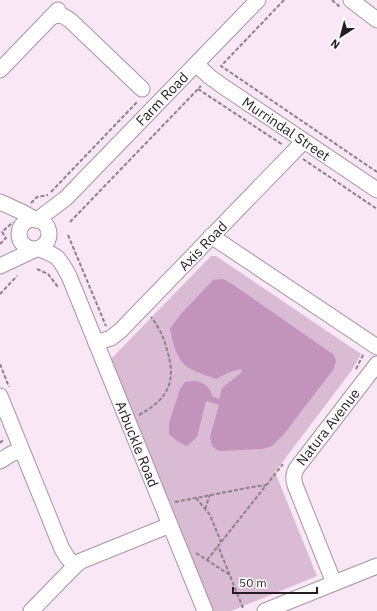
<svg xmlns="http://www.w3.org/2000/svg" width="377" height="611" viewBox="0 0 377 611" font-family="'IBM Plex Sans',sans-serif">
  <style>
    .green { fill: #d9bbd4 }
    .water { fill: #c294bb }
    .lines { fill: none; stroke-linecap: round; stroke-linejoin: round }
    .minor-casing { stroke: #a795a3; stroke-width: 17 }
    .path { stroke: #8d808a; stroke-width: 2; stroke-dasharray: 4 2; stroke-linecap: butt }
    .minor { stroke: #fff; stroke-width: 15 }
    .labels { text-anchor: middle; stroke-width: 3.5; stroke-linejoin: round; paint-order: stroke }
    .street-label { font-size: 14px; fill: #231d22; stroke: #fff }
  </style>
  <rect width="100%" height="100%" fill="#fae7f6"/>
  <!-- green -->
  <polygon class="green" points="211,256 216,256 361,354 352,370 275,472 317,576 231,611 212,611 110,360"/>
  <!-- water -->
  <path class="water" d="M 223,279 L 232,284 L 334,355 L 336,362 L 333,370 L 284,434 L 272,446 L 262,449 L 219,451 L 212,446 L 210,437 L 219,405 L 206,401 L 197,437 L 187,446 L 177,441 L 169,434 L 169,423 L 180,389 L 185,382 C 189,382 193,380 196,381 C 204,383 211,388 212,396 L 219,399 L 222,388 L 242,372 L 241,369 L 230,372 L 216,379 C 208,376 198,373 189,368 C 176,360 173,342 170,329 L 180,315 L 213,280 Z"/>
  <g class="lines">
    <!-- minor casing -->
    <g class="minor-casing">
      <g id="minor">
        <polyline points="351,0 377,20"/>
        <path d="M 51,17 C 61,14 63,15 71,21 L 142,89"/>
        <polyline points="196,64 210,77 221,85 377,190"/>
        <polyline points="0,70 58,10"/>
        <polyline points="0,202 22,212 36,220"/>
        <circle cx="34" cy="234" r="15"/>
        <polyline points="37,220 66,198 258,0"/>
        <polyline points="211,236 377,347"/>
        <path d="M 39,249 C 59,256 59,258 69,276 L 205,611"/>
        <polyline points="0,266 34,250"/>
        <polyline points="96,343 111,338 120,331 304,141"/>
        <polyline points="0,396 62,549 67,557 75,566"/>
        <polyline points="0,461 11,454 21,450"/>
        <path d="M 334,583 L 295,485 C 293,479 293,475 296,469 L 377,364"/>
        <polyline points="31,611 75,566 81,561 170,525"/>
        <polyline points="265,611 377,566"/>
      </g>
    </g>
    <!-- path -->
    <g class="path">
      <polyline points="284,0 221,66 377,172"/>
      <polyline points="332,0 340,7"/>
      <polyline points="198,89 283,145"/>
      <polyline points="303,159 377,209"/>
      <polyline points="51,192 138,101"/>
      <polyline points="31,203 37,197 48,195"/>
      <polyline points="70,222 201,86"/>
      <polyline points="68,235 106,326"/>
      <polyline points="0,244 6,238 2,232 13,222"/>
      <polyline points="37,269 48,274 58,287"/>
      <polyline points="0,294 17,276"/>
      <polyline points="0,364 9,387"/>
      <polyline points="356,369 364,353"/>
      <path d="M 139,415 C 168,399 177,382 167,350 C 164,338 159,327 151,317"/>
      <polyline points="0,443 3,440"/>
      <polyline points="196,498 210,515 221,542"/>
      <polyline points="175,502 252,487 266,485"/>
      <polyline points="205,509 210,495"/>
      <polyline points="196,553 230,575"/>
      <polyline points="207,560 218,546"/>
      <polyline points="243,608 218,546 283,464"/>
    </g>
    <!-- minor -->
    <use href="#minor" class="minor"/>
  </g>
  <g class="labels">
    <!-- street labels -->
    <g class="street-label">
      <text transform="translate(162 99) rotate(-46)" y="5">Farm Road</text>
      <text transform="translate(286 129) rotate(34)" y="5">Murrindal Street</text>
      <text transform="translate(203 246) rotate(-46)" y="5">Axis Road</text>
      <text transform="translate(328 427) rotate(-52)" y="5">Natura Avenue</text>
      <text transform="translate(137 444) rotate(68)" y="5">Arbuckle Road</text>
    </g>
  </g>
  <!-- north arrow -->
  <g transform="translate(341 36) rotate(216)" stroke="#ffffff" stroke-width="3" paint-order="stroke">
  <path d="M0-3L7 15L0 10L-7 15Z" fill="#231d22"/>
  <text y="-6" font-size="11" font-weight="bold" text-anchor="middle" fill="#231d22">N</text>
  </g>
  <!-- scale -->
  <path d="M233 587v6h84v-6" fill="none" stroke="#231d22" stroke-width="2"/>
  <text x="239" y="587" font-size="12" fill="#231d22" stroke="#ffffff" stroke-width="3" paint-order="stroke">50 m</text>
</svg>
